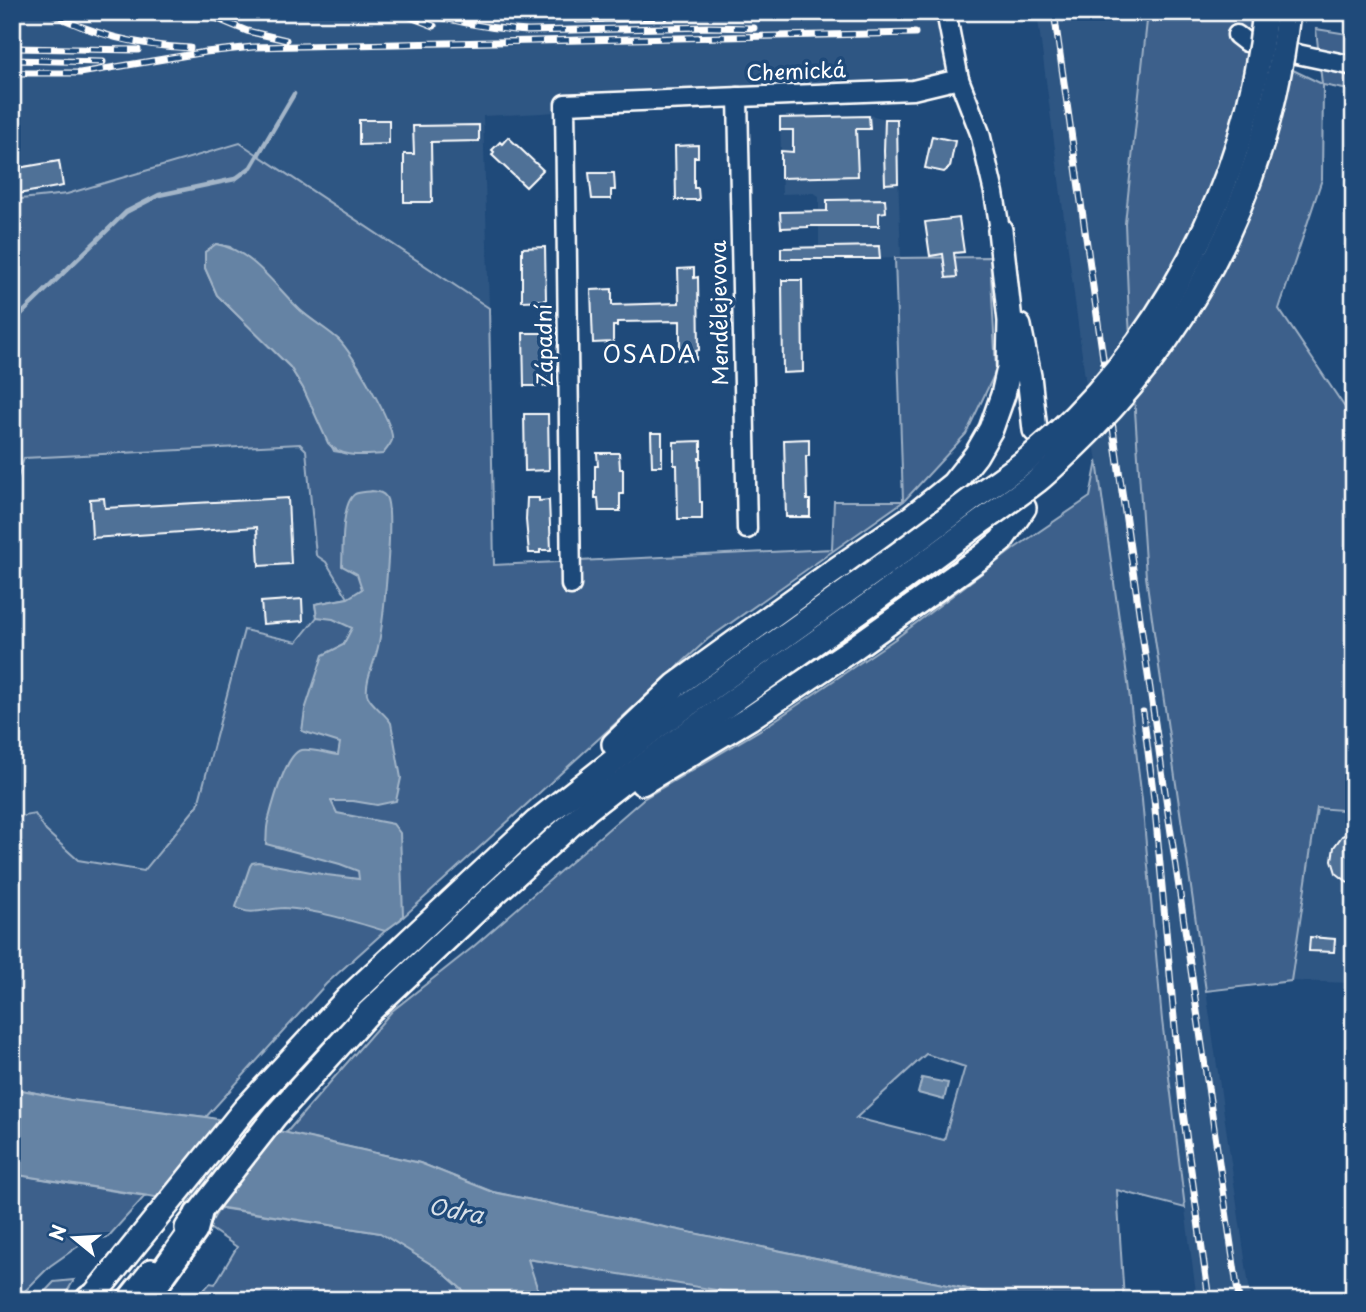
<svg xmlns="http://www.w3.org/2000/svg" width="1366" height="1312" viewBox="0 0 1366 1312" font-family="'Playpen Sans',sans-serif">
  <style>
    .built { fill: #2e5683 }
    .green { fill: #3c618b; stroke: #9eb0c5; stroke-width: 2; fill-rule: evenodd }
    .water { fill: #6583a4; stroke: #a3b5c8; stroke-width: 2 }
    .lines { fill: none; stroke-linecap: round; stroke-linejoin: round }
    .stream { stroke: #a3b5c8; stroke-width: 4.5 }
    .building { fill: #507197; stroke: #fff; stroke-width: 2 }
    .minor-casing { stroke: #fff; stroke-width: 23 }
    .major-casing { stroke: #fff; stroke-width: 28 }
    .highway-casing { stroke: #fff; stroke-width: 32 }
    .minor { stroke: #1f4a7a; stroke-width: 18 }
    .major { stroke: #1f4a7a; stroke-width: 23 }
    .highway { stroke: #1f4a7a; stroke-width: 26 }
    .rail-casing { stroke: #fff; stroke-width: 7 }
    .rail { stroke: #1f4a7a; stroke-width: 4.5; stroke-dasharray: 13; stroke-linecap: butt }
    .major-bridge-casing { stroke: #fff; stroke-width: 28; stroke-linecap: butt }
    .major-bridge { stroke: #1f4a7a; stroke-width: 23 }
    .labels { text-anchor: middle; stroke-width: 7; stroke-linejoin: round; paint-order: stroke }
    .street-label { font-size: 21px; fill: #fff; stroke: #1f4a7a }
    .neighbourhood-label { font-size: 23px; letter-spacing: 2px; fill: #fff; stroke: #1f4a7a }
    .water-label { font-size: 23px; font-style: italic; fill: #d8e0e8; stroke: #1f4a7a }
  </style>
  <rect width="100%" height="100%" fill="#1f4a7a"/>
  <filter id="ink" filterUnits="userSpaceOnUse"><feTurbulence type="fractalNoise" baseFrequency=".0143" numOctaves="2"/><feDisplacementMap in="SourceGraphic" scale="14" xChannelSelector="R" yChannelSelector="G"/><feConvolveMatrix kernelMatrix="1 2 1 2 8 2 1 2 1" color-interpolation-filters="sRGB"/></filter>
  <g filter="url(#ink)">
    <!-- built -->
    <g class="built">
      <polygon points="12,12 954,12 967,87 953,93 738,97 542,113 483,116 489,308 240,143 67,194 12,200"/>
      <polygon points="1037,12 1148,12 1129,320 1146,577 1251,1300 1197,1300 1171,1103 1142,800 1128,683 1084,370"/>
      <polygon points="869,115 882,118 896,117 901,258 819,260 819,196 814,193 782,194 780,116"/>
      <polygon points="301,444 306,450 326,562 349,598 317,617 297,642 244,630 198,805 144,872 78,860 46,831 35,814 12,818 12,497 23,458"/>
      <polygon points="1317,808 1354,811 1354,983 1291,981"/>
    </g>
    <!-- green -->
    <g class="green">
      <polygon points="1148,12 1252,12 1270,59 1322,84 1316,29 1354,35 1354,91 1323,85 1322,179 1279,309 1354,421 1354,811 1317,808 1291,981 1206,991 1146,577 1129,320 1125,223"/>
      <path d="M 240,143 L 489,308 L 494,565 L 832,549 L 834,501 L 903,501 L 895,258 L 990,257 L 996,371 L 966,434 L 904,501 L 708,639 L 401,919 L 385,931 L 326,984 L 206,1117 L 70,1100 L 12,1088 L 12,818 L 35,814 L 46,831 L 78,860 L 144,871 L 198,805 L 244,630 L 297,642 L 317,617 L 315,604 L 348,598 L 326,562 L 316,555 L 306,450 L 300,444 L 24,458 L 12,497 L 12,200 L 67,194 ZM 216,244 L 230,247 L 302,312 L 339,340 L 359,367 L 390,428 L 392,440 L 360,455 L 334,451 L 303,388 L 290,367 L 217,295 L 205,268 L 205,252 Z"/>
      <path d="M 1097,461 L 1128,683 L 1142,800 L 1162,1020 L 1185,1208 L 1117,1190 L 1124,1300 L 1021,1300 L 492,1192 L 420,1163 L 286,1133 L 392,1011 L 473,947 L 643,799 L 765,727 L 895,639 L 1015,548 L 1090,497 ZM 926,1054 L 965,1067 L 944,1140 L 856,1118 Z"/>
      <polygon points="12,1174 145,1196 108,1237 87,1240 50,1266 16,1300 12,1300"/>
      <polygon points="220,1208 381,1233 439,1269 474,1300 195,1300 210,1283 215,1284 237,1247 208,1227"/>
      <polygon points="527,1259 756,1295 776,1300 541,1300"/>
      <polygon points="74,1280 62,1300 37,1300 54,1282"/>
    </g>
    <!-- water -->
    <g class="water">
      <path d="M 216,244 C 252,250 275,286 300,310 C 312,321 327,329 339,340 C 351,352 395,425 392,440 C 391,444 386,450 383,454 C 365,455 341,459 328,443 L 303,388 L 290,367 L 217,295 L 205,268 L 205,252 Z"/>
      <path d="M 372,491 C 378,492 382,492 386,497 C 395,512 383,626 378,647 C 375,662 365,680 367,694 C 368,702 386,714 391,723 L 401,778 L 396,801 L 377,805 L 353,801 L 331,801 L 337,813 L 393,824 L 400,833 L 403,915 L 401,919 L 385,931 C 352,921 318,910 284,908 C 269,908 249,917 236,907 L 250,866 L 252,863 L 258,862 L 327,875 L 359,879 L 358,871 L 340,864 L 266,844 C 267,837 266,829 268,822 C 272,807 285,754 301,750 C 312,748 327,754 338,755 L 340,743 L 302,731 L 305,710 L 323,655 L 343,645 L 352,628 L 333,619 L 317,617 L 315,604 L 348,598 L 362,589 L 357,574 L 342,566 C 343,550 341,503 355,494 C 360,492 367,492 372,491 Z"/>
      <polygon points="922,1078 948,1083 944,1100 918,1093"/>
      <polygon points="12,1088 70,1100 206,1117 261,1127 420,1163 493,1192 1021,1300 776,1300 528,1259 541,1300 474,1300 439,1269 380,1233 12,1174"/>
    </g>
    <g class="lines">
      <!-- stream -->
      <polyline class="stream" points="12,323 126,212 159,195 235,179 251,167 294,94"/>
    </g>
    <!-- building -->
    <g class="building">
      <polygon points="869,116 870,129 856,129 858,176 781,178 781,151 793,152 793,130 780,130 780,118"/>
      <polygon points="885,119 897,119 898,183 885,184 884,151"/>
      <polygon points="359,120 389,120 389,144 359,145"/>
      <polygon points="479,125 479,141 431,142 432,202 404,202 404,154 414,154 413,126"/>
      <polygon points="932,136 955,141 950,167 944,172 925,168"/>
      <polygon points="508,137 543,170 526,187 492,155 494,152 492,150 500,142 502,144"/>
      <polygon points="698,145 698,157 694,157 694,188 698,188 699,200 676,200 675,146"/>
      <polygon points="59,161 63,186 12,195 12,169"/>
      <polygon points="589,173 614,173 615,190 611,190 611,199 592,199"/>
      <polygon points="885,199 886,212 879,213 879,226 808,226 808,227 781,228 780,212 827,211 827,200"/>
      <polygon points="959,218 964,252 954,253 957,277 946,278 943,254 930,256 925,222"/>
      <polygon points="879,246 880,259 781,259 781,248"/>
      <polygon points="545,247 546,300 522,301 522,248"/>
      <polygon points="694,268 694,278 698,277 699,350 696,351 696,360 680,360 680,321 617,322 617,326 613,326 613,342 593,343 591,290 612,289 612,305 679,303 678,269"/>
      <polygon points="782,280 802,280 803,372 783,373"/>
      <polygon points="523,333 546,333 547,386 524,386"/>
      <polygon points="524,414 548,414 549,470 525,471"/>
      <polygon points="651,433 662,433 662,466 652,466"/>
      <polygon points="809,439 809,456 806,456 807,500 810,500 810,517 786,517 784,440"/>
      <polygon points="701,441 701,458 699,458 700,502 702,502 702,519 678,519 677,465 674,465 674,442"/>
      <polygon points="597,453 619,453 620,469 623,469 623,494 620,494 620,511 599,511 598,498 595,498 595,466 598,466"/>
      <polygon points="104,498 105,508 288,498 291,564 259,566 257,527 92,538 90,499"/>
      <polygon points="527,498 539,498 539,501 549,500 551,550 540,550 540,553 529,553 526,520"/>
      <polygon points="302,599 303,621 263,624 261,602"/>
      <polygon points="1354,830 1354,887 1336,873 1332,860 1334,847 1342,836"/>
      <polygon points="1310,937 1335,939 1334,952 1309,951"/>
    </g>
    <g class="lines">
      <!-- minor casing -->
      <g class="minor-casing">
        <g id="minor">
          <polyline points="946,12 959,79 980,133 994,193 1000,230"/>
          <polyline points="1237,35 1246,42"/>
          <polyline points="1297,54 1354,66"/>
          <polyline points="738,97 747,529"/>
          <polyline points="571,585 565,104 913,90 959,79"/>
        </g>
      </g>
      <!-- major casing -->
      <g class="major-casing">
        <g id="major">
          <polyline points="1019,326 1029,376 1035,430"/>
          <polyline points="614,744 676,685 828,575 912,517 953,484 976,455 991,429 1003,395 1009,368 1010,321 1000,230"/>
          <polyline points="642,783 750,718 851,650 984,555 1001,541 1024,508"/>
          <polyline points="187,1228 275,1116 370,1011 492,896 588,809 665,749 871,603"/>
          <polyline points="90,1300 244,1110 346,1000 536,822 654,729 857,584"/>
          <polyline points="129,1300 152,1271"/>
        </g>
      </g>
      <!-- highway casing -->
      <g class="highway-casing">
        <g id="highway">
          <polyline points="89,1300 90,1299"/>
          <polyline points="144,1300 194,1230 198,1215"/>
        </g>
      </g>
      <!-- minor -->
      <use href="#minor" class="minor"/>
      <!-- major -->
      <use href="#major" class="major"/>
      <!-- highway -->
      <use href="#highway" class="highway"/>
      <!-- rail casing -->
      <g class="rail-casing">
        <g id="rail">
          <path d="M 49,12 C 93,35 140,46 190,48"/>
          <polyline points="201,12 247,31 286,40"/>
          <polyline points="397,12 434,26"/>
          <path d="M 424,12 C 458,23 492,29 528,31 L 709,27 L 754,28"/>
          <polyline points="1054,12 1148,675 1239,1300"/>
          <polyline points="577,20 664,18"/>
          <polyline points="12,48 138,50"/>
          <polyline points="12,60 103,62"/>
          <polyline points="12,73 80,73 206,52 253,47 915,33"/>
          <polyline points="1143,712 1154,799 1182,1105 1209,1300"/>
        </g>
      </g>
      <!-- rail -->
      <use href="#rail" class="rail"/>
      <!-- major-bridge casing -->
      <g class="major-bridge-casing">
        <g id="major-bridge">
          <path d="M 857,584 C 896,556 934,528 972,499 C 991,486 1010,473 1028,459 C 1161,349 1248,183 1265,12"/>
          <path d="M 871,603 C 908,576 945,548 982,521 C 1000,508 1019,495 1037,481 C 1056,465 1074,447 1091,430 C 1204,315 1271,172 1288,12"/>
        </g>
      </g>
      <!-- major-bridge -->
      <use href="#major-bridge" class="major-bridge"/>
    </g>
  </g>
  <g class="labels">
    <!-- street labels -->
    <g class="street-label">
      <text transform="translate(796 72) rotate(-2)" y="7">Chemická</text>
      <text transform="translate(720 313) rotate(-91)" y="7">Mendělejevova</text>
      <text transform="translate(545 345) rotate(-91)" y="7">Západní</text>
    </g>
    <!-- neighbourhood labels -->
    <g class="neighbourhood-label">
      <text x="650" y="363">OSADA</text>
    </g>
    <!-- water labels -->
    <g class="water-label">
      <text transform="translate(456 1211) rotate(11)" y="8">Odra</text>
    </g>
  </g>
  <!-- margin -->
  <rect width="1366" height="1312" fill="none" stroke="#1f4a7a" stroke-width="42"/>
  <rect x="21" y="21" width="1324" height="1270" fill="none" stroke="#fff" stroke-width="2.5" filter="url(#ink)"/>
  <!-- north arrow -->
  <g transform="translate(74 1238) rotate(288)" stroke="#1f4a7a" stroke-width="5" paint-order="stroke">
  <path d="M0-5L12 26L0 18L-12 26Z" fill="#ffffff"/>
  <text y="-10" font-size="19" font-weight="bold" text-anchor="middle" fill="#ffffff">N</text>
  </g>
</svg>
